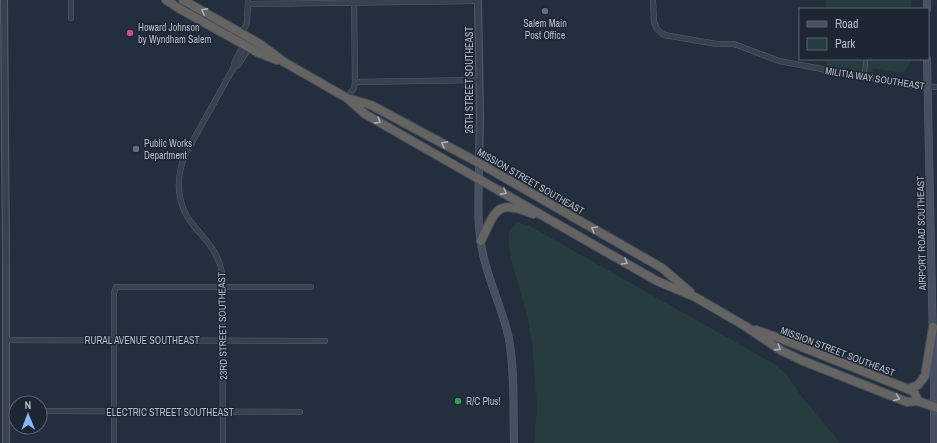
<svg xmlns="http://www.w3.org/2000/svg" width="937" height="443" viewBox="0 0 937 443" font-family="'Archivo Narrow',sans-serif">
  <style>
    .green { fill: #263c3f }
    .lines { fill: none; stroke-linecap: round; stroke-linejoin: round }
    .pedestrian-casing { stroke: #565f6c; stroke-width: 5 }
    .minor-casing { stroke: #565f6c; stroke-width: 6 }
    .tertiary-casing { stroke: #565f6c; stroke-width: 8 }
    .secondary-casing { stroke: #565f6c; stroke-width: 8 }
    .trunk-casing { stroke: #434c59; stroke-width: 10 }
    .pedestrian { stroke: #38414e; stroke-width: 3.5 }
    .minor { stroke: #38414e; stroke-width: 5 }
    .tertiary { stroke: #38414e; stroke-width: 6 }
    .secondary { stroke: #465061; stroke-width: 7 }
    .trunk { stroke: #656462; stroke-width: 8 }
    .oneway { stroke: #a8afba }
    .service-dot { fill: #5c6f8a; stroke: #1d2633; stroke-width: 1.5 }
    .hotel-dot { fill: #d1479c; stroke: #1d2633; stroke-width: 1.5 }
    .leisure-dot { fill: #2e9e5b; stroke: #1d2633; stroke-width: 1.5 }
    .labels { text-anchor: middle; stroke-width: 3; stroke-linejoin: round; paint-order: stroke }
    .poi-label { font-size: 10px; fill: #b4bcc9; stroke: #1d2633; text-anchor: start }
    .street-label { font-size: 10px; fill: #b4bcc9; stroke: #1d2633 }
  </style>
  <rect width="100%" height="100%" fill="#242f3e"/>
  <!-- green -->
  <g class="green">
    <rect x="826" y="0" width="85" height="9"/>
    <polygon points="826,59 912,59 912,60 903,73 873,68 872,73 827,67"/>
    <polygon points="518,223 528,225 774,364 786,374 802,397 840,443 534,443 537,406 532,342 528,318 511,259 509,243 509,233 511,229 514,225"/>
  </g>
  <g class="lines">
    <!-- pedestrian casing -->
    <g class="pedestrian-casing">
      <polyline id="pedestrian" points="864,77 866,59"/>
    </g>
    <!-- minor casing -->
    <g class="minor-casing">
      <g id="minor">
        <polyline points="653,0 654,22 657,29 664,35 717,44 734,44 779,61 914,86 937,87"/>
        <polyline points="248,4 478,1"/>
        <polyline points="71,18 71,0"/>
        <polyline points="242,33 247,23 248,0"/>
        <polyline points="234,67 235,61 244,45"/>
        <polyline points="355,82 479,80"/>
        <polyline points="347,98 354,88 355,82 354,1"/>
        <polyline points="6,340 325,341"/>
        <polyline points="6,411 16,411"/>
        <polyline points="40,411 300,412"/>
        <polyline points="114,443 114,293 116,287 311,287"/>
        <path d="M 223,443 L 222,273 C 218,251 207,242 194,226 C 176,206 175,177 186,153 L 234,67 L 238,65 L 249,48"/>
      </g>
    </g>
    <!-- tertiary casing -->
    <g class="tertiary-casing">
      <g id="tertiary">
        <polyline points="4,0 6,263 6,443"/>
        <polyline points="478,0 480,117 479,163"/>
      </g>
    </g>
    <!-- secondary casing -->
    <g class="secondary-casing">
      <g id="secondary">
        <polyline points="927,0 927,9"/>
        <polyline points="927,59 934,391 934,443"/>
        <path d="M 479,163 C 479,193 476,225 483,254 C 489,283 503,310 509,339 C 515,373 513,409 514,443"/>
      </g>
    </g>
    <!-- trunk casing -->
    <g class="trunk-casing">
      <g id="trunk">
        <polyline points="166,0 180,9 257,52 277,60"/>
        <polyline points="183,0 260,44 284,62 347,98 365,114 657,281 695,297 745,326 782,351 801,360 907,402 918,401 937,408"/>
        <polyline points="350,99 371,105 479,163 662,268 690,292"/>
        <path d="M 481,241 C 496,209 497,199 533,214"/>
        <polyline points="756,330 787,341 908,389 914,392 918,401"/>
        <polyline points="908,389 918,385 925,376 933,327"/>
      </g>
    </g>
    <!-- pedestrian -->
    <use href="#pedestrian" class="pedestrian"/>
    <!-- minor -->
    <use href="#minor" class="minor"/>
    <!-- tertiary -->
    <use href="#tertiary" class="tertiary"/>
    <!-- secondary -->
    <use href="#secondary" class="secondary"/>
    <!-- trunk -->
    <use href="#trunk" class="trunk"/>
  </g>
  <!-- one-way arrows -->
  <defs><path id="oneway-chevron" d="M-2-3.5L2.5 0L-2 3.5" fill="none" stroke-width="1.6" stroke-linecap="round" stroke-linejoin="round"/></defs>
  <g class="oneway">
    <use href="#oneway-chevron" transform="translate(204 11) rotate(-151)"/>
    <use href="#oneway-chevron" transform="translate(378 121) rotate(30)"/>
    <use href="#oneway-chevron" transform="translate(444 144) rotate(-152)"/>
    <use href="#oneway-chevron" transform="translate(504 192) rotate(29)"/>
    <use href="#oneway-chevron" transform="translate(594 229) rotate(-150)"/>
    <use href="#oneway-chevron" transform="translate(625 262) rotate(30)"/>
    <use href="#oneway-chevron" transform="translate(778 348) rotate(33)"/>
    <use href="#oneway-chevron" transform="translate(897 398) rotate(22)"/>
  </g>
  <!-- markers -->
  <g class="service-dot">
    <circle cx="545" cy="11" r="4"/>
    <circle cx="136" cy="149" r="4"/>
  </g>
  <circle class="hotel-dot" cx="130" cy="33" r="4"/>
  <circle class="leisure-dot" cx="458" cy="401" r="4"/>
  <g class="labels">
    <!-- poi labels -->
    <g class="poi-label">
      <text x="545" y="27" text-anchor="middle">Salem Main<tspan x="545" dy="12">Post Office</tspan></text>
      <text x="138" y="31">Howard Johnson<tspan x="138" dy="12">by Wyndham Salem</tspan></text>
      <text x="144" y="147">Public Works<tspan x="144" dy="12">Department</tspan></text>
      <text x="466" y="405">R/C Plus!</text>
    </g>
    <!-- street labels -->
    <g class="street-label">
      <text transform="translate(875 78) rotate(9)" y="4">MILITIA WAY SOUTHEAST</text>
      <text transform="translate(469 80) rotate(-90)" y="4">25TH STREET SOUTHEAST</text>
      <text transform="translate(531 181) rotate(30)" y="4">MISSION STREET SOUTHEAST</text>
      <text transform="translate(921 233) rotate(-91)" y="4">AIRPORT ROAD SOUTHEAST</text>
      <text transform="translate(222 326) rotate(-91)" y="4">23RD STREET SOUTHEAST</text>
      <text x="142" y="344">RURAL AVENUE SOUTHEAST</text>
      <text transform="translate(838 351) rotate(21)" y="4">MISSION STREET SOUTHEAST</text>
      <text x="170" y="416">ELECTRIC STREET SOUTHEAST</text>
    </g>
  </g>
  <!-- legend -->
  <rect x="799" y="8" width="130" height="52" fill="#1d2633" stroke="#59626f"/>
  <rect x="807" y="21" width="20" height="6" fill="#465061" stroke="#59626f"/>
  <text x="835" y="28" font-size="12" fill="#b4bcc9">Road</text>
  <rect x="807" y="38" width="20" height="12" fill="#263c3f" stroke="#59626f"/>
  <text x="835" y="48" font-size="12" fill="#b4bcc9">Park</text>
  <!-- north arrow -->
  <g transform="translate(28 415) rotate(359)"><circle r="19" fill="#1d2633" stroke="#59626f"/>
  <path d="M0-3L7 15L0 10L-7 15Z" fill="#8ab4f8"/>
  <text y="-6" font-size="11" font-weight="bold" text-anchor="middle" fill="#b4bcc9">N</text>
  </g>
</svg>
